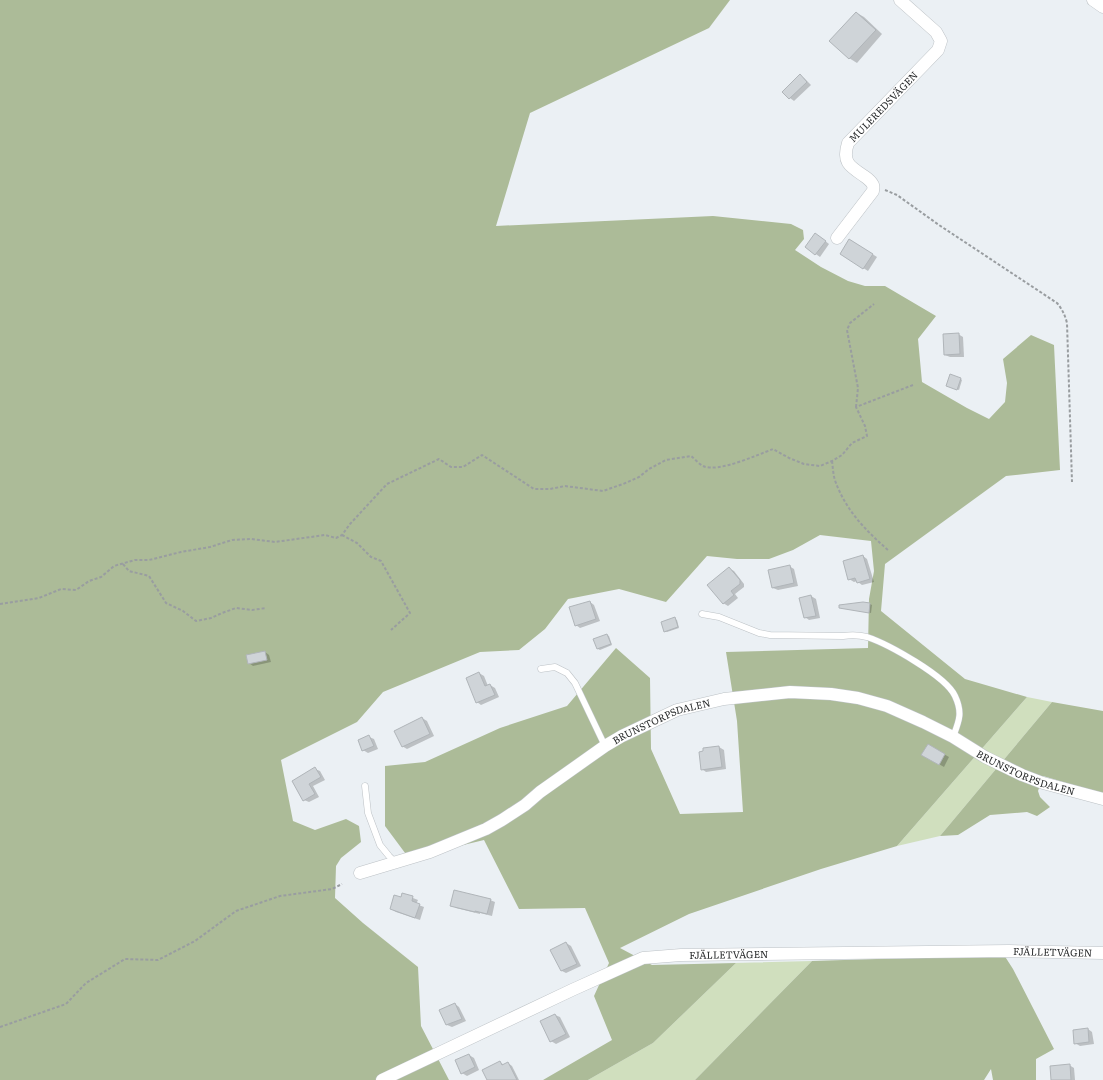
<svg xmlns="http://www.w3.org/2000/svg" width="1103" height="1080" viewBox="0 0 1103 1080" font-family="Literata,serif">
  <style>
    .green { fill: #d0dfbe }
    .forest { fill: #acbb98 }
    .shadow { fill: #0003 }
    .building { fill: #cfd4d8; stroke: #b0b5b9 }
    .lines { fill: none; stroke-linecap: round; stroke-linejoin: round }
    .service-casing { stroke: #bdc2c6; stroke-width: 7 }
    .minor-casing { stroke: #bdc2c6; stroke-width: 13 }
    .path { stroke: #999da0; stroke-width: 2; stroke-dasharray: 3 2; stroke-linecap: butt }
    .service { stroke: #fff; stroke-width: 6 }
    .minor { stroke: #fff; stroke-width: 12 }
    .labels { text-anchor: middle; stroke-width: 3; stroke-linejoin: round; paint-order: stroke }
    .street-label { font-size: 10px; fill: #2a2c2d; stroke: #ebf0f4 }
  </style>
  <rect width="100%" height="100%" fill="#ebf0f4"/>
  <!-- green -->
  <g class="green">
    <polygon points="1027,697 1052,702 940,836 897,846"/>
    <polygon points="812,961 695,1080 588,1080 653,1043 736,963"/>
  </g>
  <!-- forest -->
  <g class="forest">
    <polygon points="0,0 730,0 709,28 530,113 496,226 713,216 791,224 803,230 804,239 795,250 821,267 848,281 865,286 885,286 936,316 918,339 922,382 967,408 989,419 1005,402 1007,383 1003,359 1031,335 1054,345 1060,470 1006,476 885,564 881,611 965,679 1027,697 897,846 821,869 689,914 620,948 652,965 736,963 653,1043 588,1080 543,1080 612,1040 594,996 609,963 585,908 519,909 484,840 455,847 411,861 385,826 385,766 425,762 500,728 567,706 616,648 650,678 651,749 680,814 743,812 737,721 726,652 868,648 869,599 874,571 871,541 820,535 793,550 769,559 737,559 707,556 666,602 619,589 568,599 545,629 519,650 480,652 383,692 357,722 281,760 293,821 315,830 346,819 359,826 361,842 341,858 336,866 335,898 363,923 418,967 421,1026 449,1080 0,1080"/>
    <polygon points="1052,702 1103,711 1103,794 1043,776 1038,791 1040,797 1050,807 1037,816 1027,812 990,815 958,835 940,836"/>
    <polygon points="1004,955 1013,969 1054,1049 1036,1059 1036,1080 993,1080 991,1069 984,1080 695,1080 812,961"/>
  </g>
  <!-- shadow -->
  <g class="shadow">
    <polygon points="857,13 864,17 882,34 857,63 849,58"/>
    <polygon points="800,76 804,78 811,85 794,101 790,98 783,92"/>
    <polygon points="820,237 829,244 820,257 806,247"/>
    <polygon points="850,240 877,257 868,271 841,254"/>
    <polygon points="958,334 963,337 964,357 950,357 945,355"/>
    <polygon points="961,379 962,380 959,390 949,386"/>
    <polygon points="863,556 867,559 874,582 862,585 858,582 857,581 854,582 849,579"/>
    <polygon points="789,566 794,569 798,586 778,590 773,588 769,571"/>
    <polygon points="730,569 734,571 744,584 744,587 735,594 738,598 728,606 723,603"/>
    <polygon points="811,596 816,599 820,618 809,620 805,617"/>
    <polygon points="590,602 594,605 600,621 580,628 576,625"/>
    <polygon points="870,604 872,605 871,613 842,608"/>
    <polygon points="675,619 677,620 679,628 667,632 665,631"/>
    <polygon points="607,635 609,636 612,645 600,650 598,649 594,640"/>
    <polygon points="265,652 269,655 271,662 253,666 249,663"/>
    <polygon points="479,673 484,676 488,686 490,685 495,688 499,697 481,705 477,702"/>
    <polygon points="422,718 427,721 434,736 407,749 402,746"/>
    <polygon points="369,737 374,739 378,749 368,753 363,750"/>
    <polygon points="928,745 949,757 944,767 923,755"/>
    <polygon points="719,747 724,750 726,769 706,772 702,769"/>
    <polygon points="315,769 320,771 325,780 313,786 319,797 309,802 304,800 293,781"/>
    <polygon points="403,894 418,900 416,904 424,907 420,920 396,912 391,909 401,899"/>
    <polygon points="490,900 495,902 492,916 480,913 480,914 456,908 451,905"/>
    <polygon points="566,943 571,946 581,966 566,973 562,971"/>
    <polygon points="455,1004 459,1007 466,1021 452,1027 447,1025 440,1010"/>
    <polygon points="555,1015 560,1017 570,1037 556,1044 551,1041 541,1022"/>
    <polygon points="1088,1029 1092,1032 1094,1044 1080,1046 1075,1043"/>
    <polygon points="469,1055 474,1058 479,1070 467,1076 462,1073"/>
    <polygon points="500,1062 504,1065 508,1063 512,1066 519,1080 488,1080"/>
    <polygon points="1069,1065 1074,1068 1075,1080 1052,1080"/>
  </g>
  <!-- building -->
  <g class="building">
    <polygon points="856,12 876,30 849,59 829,41"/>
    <polygon points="800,74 807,82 789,99 782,92"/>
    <polygon points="815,233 826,241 815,255 805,247"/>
    <polygon points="849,239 873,254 863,269 840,254"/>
    <polygon points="959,333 960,354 944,355 943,334"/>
    <polygon points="950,374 961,378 957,390 946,386"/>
    <polygon points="863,555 870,579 857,583 855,578 848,580 843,561"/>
    <polygon points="790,565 794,583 772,588 768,570"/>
    <polygon points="729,567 740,580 740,584 731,591 734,595 723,604 707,585"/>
    <polygon points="811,595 816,616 804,618 799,598"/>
    <polygon points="590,601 596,619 575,626 569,607"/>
    <polygon points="863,602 870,603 869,613 839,608 839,605"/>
    <polygon points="675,617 678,627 664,632 661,622"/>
    <polygon points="607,634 611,644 597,649 593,639"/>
    <polygon points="265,651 267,660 248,664 246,655"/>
    <polygon points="479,672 485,686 490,684 495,695 476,703 466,678"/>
    <polygon points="422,717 430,734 402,747 394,731"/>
    <polygon points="369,735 374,746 362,751 358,740"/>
    <polygon points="928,744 945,754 939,765 921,755"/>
    <polygon points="719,746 722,767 701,770 699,752 703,751 703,748"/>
    <polygon points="315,767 321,777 309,784 315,794 303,801 292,781"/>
    <polygon points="454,890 491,899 487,914 475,911 475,912 450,906"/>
    <polygon points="402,893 413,896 412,901 420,904 415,918 390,909 394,895 401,897"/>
    <polygon points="566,942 577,964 561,971 550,950"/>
    <polygon points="455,1003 462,1019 446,1025 439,1010"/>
    <polygon points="555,1014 566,1034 550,1042 540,1021"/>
    <polygon points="1088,1028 1089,1042 1074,1044 1073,1030"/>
    <polygon points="469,1054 475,1067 461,1074 455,1060"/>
    <polygon points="500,1061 502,1065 508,1062 517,1080 487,1080 482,1070"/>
    <polygon points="1070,1064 1071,1080 1051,1080 1050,1066"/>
  </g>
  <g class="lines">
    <!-- service casing -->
    <g class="service-casing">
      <g id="service">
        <path d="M 702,614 L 719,617 L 759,633 L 770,635 L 843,636 C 851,635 859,635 867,637 C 888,644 946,676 955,696 C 963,713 959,721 953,737"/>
        <polyline points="541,669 555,667 567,673 575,683 605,746"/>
        <polyline points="365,786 368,813 380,845 389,856 395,862"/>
      </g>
    </g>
    <!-- minor casing -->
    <g class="minor-casing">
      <g id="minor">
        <polyline points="1093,0 1103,7"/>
        <path id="s1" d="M 837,238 L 873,191 C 873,189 874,187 873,185 C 871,181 867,178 864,176 C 849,166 842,162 848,143 L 938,50 L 941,41 L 936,32 L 900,0"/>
        <path id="s2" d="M 360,873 L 430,852 L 486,829 L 502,820 L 525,805 L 540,792 L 605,746 L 622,736 L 677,710 L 724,699 L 790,692 L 831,694 L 858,698 L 887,706 L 923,722 L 953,737 L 985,757 L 1022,775 L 1043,783 L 1103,799"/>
        <path id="s3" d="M 382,1080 L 572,990 L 643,958 L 681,955 L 1009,951 L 1103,953"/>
      </g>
    </g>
    <!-- path -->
    <g class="path">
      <path d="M 885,190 L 897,195 L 939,225 L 1057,303 C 1062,309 1065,315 1067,323 L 1072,482"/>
      <polyline points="856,407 858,388 847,330 850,323 874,304"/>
      <path d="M 832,461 C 833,468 833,476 836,483 C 846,510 866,531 888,550"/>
      <polyline points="342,535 357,543 371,557 381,561 410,613 391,630"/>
      <polyline points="123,564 129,571 149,576 166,603 183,611 196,621 211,618 222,613 236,608 252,610 266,608"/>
      <path d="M 0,604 L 39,598 L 61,589 L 76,590 L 89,581 L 101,577 L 114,566 L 135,560 L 149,560 L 181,552 L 210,547 L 232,540 L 251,539 L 275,542 L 325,535 L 336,538 L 342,535 L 350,524 L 387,484 L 439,459 L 451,467 L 463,467 L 482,455 L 534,489 L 550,489 L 565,486 L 603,491 L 623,484 L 639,477 L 649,469 L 666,460 L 691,456 C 695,459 699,464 703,466 C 718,473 757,455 773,449 L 789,458 L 804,464 L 820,466 L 832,461 L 842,455 L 852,443 L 867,436 L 865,426 L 856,407 L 913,385"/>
      <polyline points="0,1027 66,1004 86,983 125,959 158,960 195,941 236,911 280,896 332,889 342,884"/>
    </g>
    <!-- service -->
    <use href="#service" class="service"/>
    <!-- minor -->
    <use href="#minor" class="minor"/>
  </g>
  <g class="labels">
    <!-- street labels -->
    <g class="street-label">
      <text dy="4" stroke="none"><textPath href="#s1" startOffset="170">MULEREDSVÄGEN</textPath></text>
      <text dy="4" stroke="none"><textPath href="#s2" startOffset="341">BRUNSTORPSDALEN</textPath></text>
      <text dy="4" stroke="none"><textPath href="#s2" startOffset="727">BRUNSTORPSDALEN</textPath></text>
      <text dy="4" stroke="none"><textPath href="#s3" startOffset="698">FJÄLLETVÄGEN</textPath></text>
      <text dy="4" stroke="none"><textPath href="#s3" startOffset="374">FJÄLLETVÄGEN</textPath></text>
    </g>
  </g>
</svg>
